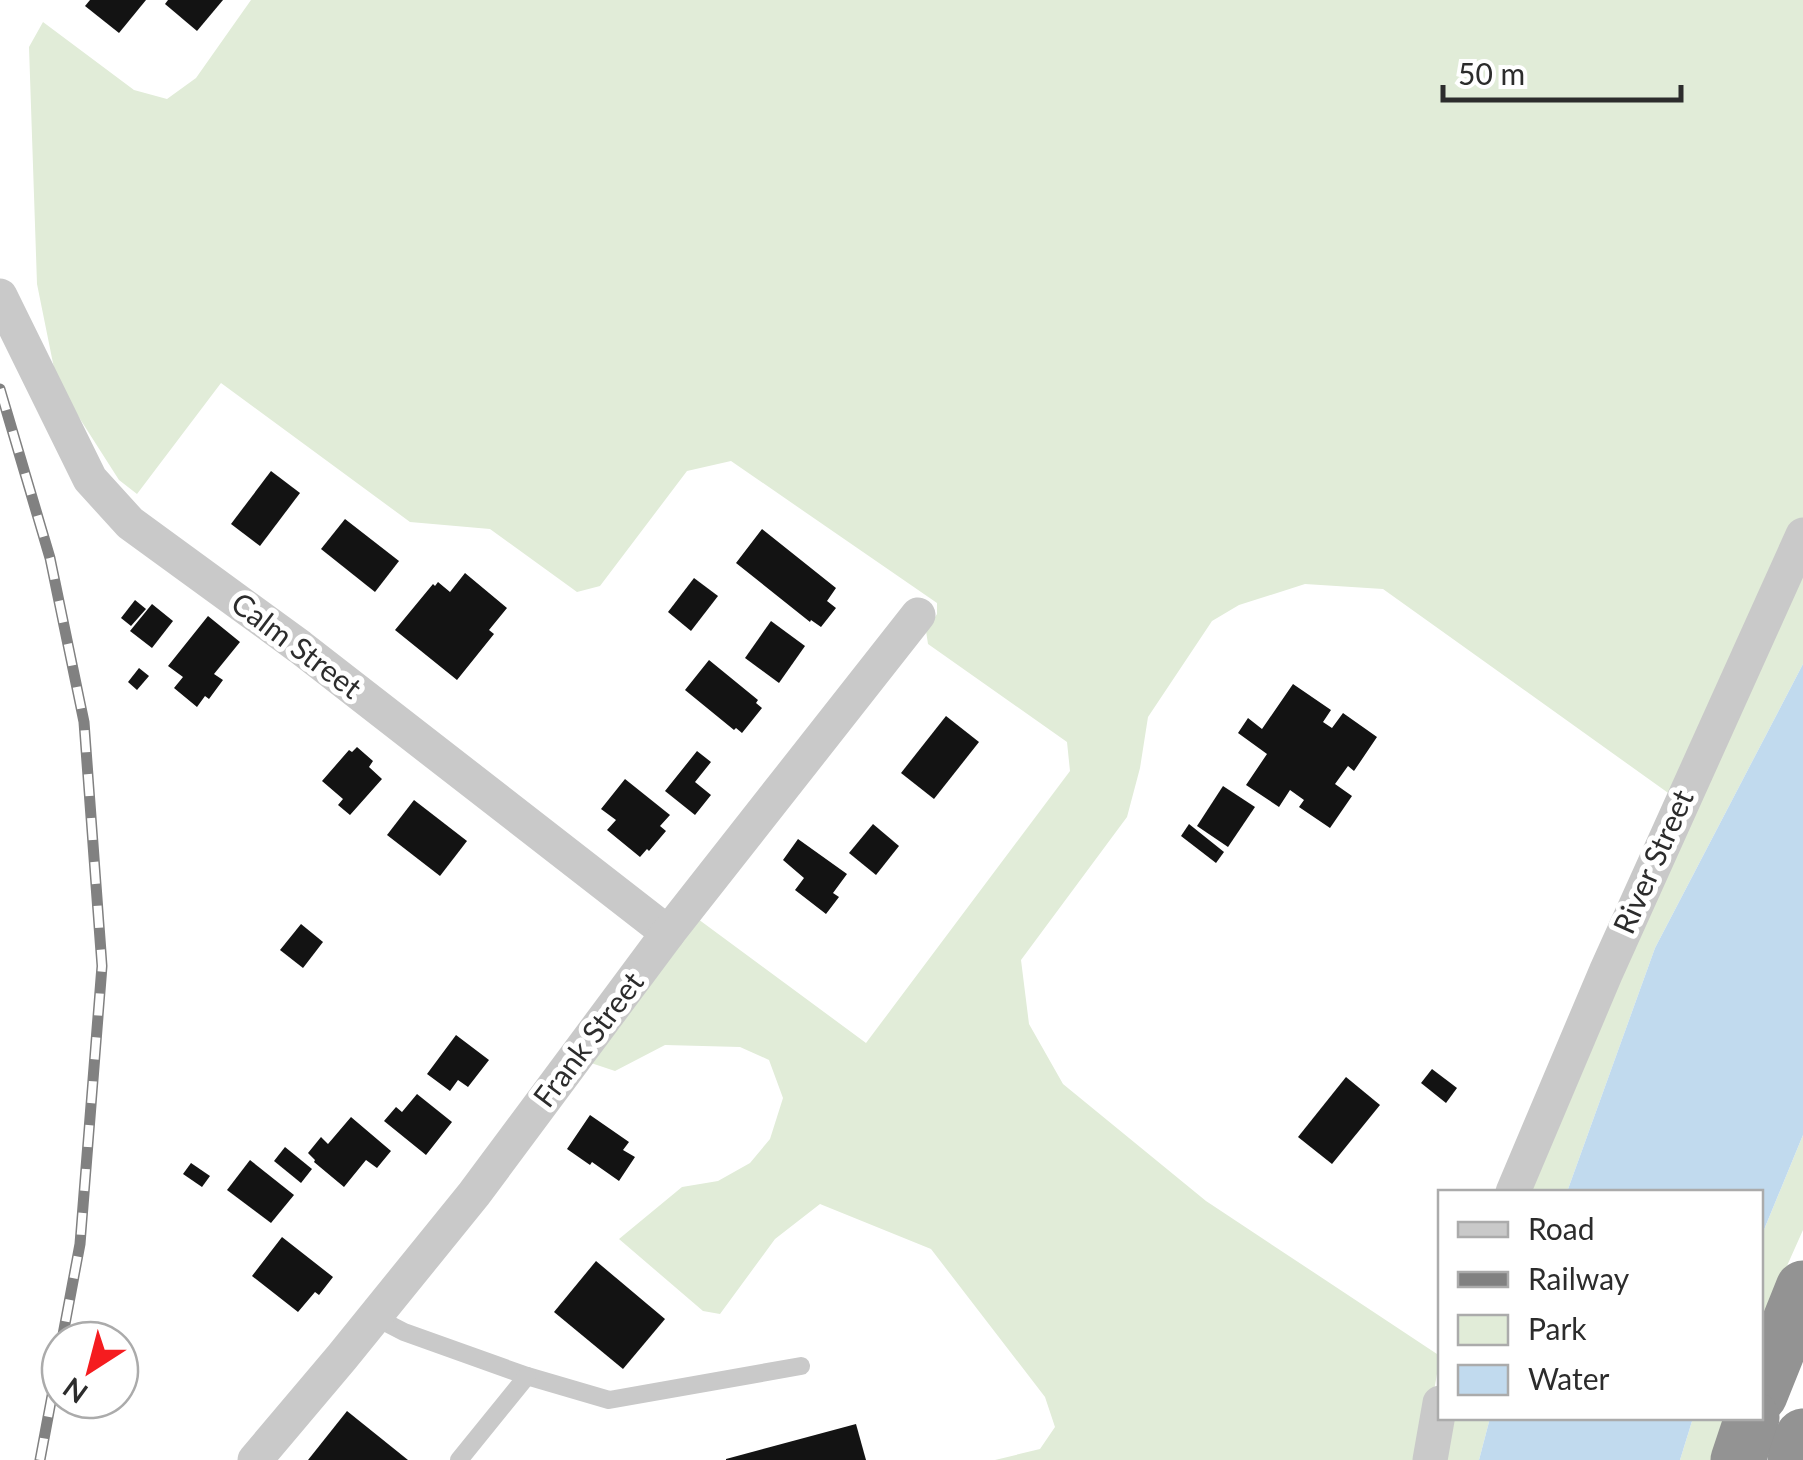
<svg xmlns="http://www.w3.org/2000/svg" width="1803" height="1460" viewBox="0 0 1803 1460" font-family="Lato,sans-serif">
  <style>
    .green { fill: #e1ecd8 }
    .water { fill: #c1daee }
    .building { fill: #131313 }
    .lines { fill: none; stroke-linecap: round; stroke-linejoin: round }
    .lane { stroke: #c9c9c9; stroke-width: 18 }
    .street { stroke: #c9c9c9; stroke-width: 35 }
    .highway { stroke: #939393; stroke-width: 55 }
    .rail-casing { stroke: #818181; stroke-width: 11 }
    .rail { stroke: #fff; stroke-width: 8; stroke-dasharray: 22; stroke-linecap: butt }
    .labels { text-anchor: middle; stroke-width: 10; stroke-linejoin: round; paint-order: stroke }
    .street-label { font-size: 30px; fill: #2c2c2c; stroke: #fff }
  </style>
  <rect width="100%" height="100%" fill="#fff"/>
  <!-- green -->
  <g class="green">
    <polygon points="251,0 1803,0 1803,664 1655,948 1567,1192 1531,1192 1692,810 1383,589 1305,584 1239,605 1212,621 1148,717 1140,768 1127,817 1021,960 1029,1024 1063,1084 1206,1201 1437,1354 1438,1368 1422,1460 995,1460 1040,1449 1055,1427 1045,1397 931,1249 820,1204 775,1239 720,1314 703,1311 619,1239 682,1187 718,1181 750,1163 770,1139 783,1098 769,1060 740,1047 665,1045 615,1071 591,1063 698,919 866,1043 1070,771 1067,742 928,644 926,631 937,614 937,603 731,461 687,471 600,586 577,592 490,529 410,522 221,383 137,494 119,480 57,383 37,284 29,47 43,22 134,90 167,99 196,78"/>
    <polygon points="1803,1135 1803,1230 1778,1286 1761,1338 1761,1237"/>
    <polygon points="1446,1418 1490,1418 1479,1460 1438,1460"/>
    <polygon points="1693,1418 1733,1418 1718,1460 1680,1460"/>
  </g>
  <!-- water -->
  <g class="water">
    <polygon points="1803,664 1803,1135 1761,1237 1760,1192 1567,1192 1655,948"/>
    <polygon points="1490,1418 1693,1418 1680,1460 1479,1460"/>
  </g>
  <!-- building -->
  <g class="building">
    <polygon points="90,0 146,0 119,33 85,6"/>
    <polygon points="168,0 223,0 197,31 165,4"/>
    <polygon points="271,471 300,493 260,546 231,524"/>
    <polygon points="345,519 399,561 375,592 321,549"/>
    <polygon points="762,529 836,588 827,601 836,608 821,627 811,620 810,622 736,563"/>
    <polygon points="465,573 507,608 489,630 494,634 457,680 395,630 433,584 435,586 438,582 450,592"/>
    <polygon points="694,578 718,596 691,631 668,612"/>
    <polygon points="135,600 146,609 131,626 121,618"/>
    <polygon points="152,604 173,621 152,648 130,631"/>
    <polygon points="208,616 240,642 214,674 223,680 209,699 205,696 197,707 174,688 183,677 168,666"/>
    <polygon points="771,621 805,646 779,683 745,658"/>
    <polygon points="709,660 758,700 756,703 762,708 742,733 736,728 734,730 685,690"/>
    <polygon points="139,668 149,676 137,690 128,682"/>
    <polygon points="1293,684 1331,710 1323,722 1332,728 1343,713 1377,737 1354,771 1348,766 1335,784 1352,796 1330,828 1299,807 1304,800 1290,790 1279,807 1246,785 1267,754 1238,733 1248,718 1262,729"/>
    <polygon points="946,716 979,742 934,799 901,773"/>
    <polygon points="357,747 373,761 369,767 382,779 350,815 338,805 343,799 322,781 349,750 352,752"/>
    <polygon points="697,751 711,762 695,782 711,795 695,815 665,791"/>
    <polygon points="625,779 670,815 660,826 666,831 649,851 647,849 640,857 607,830 616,820 601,809"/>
    <polygon points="1223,786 1255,807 1228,847 1197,826"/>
    <polygon points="414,800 467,841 440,876 387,835"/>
    <polygon points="873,824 899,846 876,875 849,853"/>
    <polygon points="1189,824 1224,852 1216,863 1181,836"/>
    <polygon points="798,839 847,874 833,893 839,897 826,914 795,890 804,878 783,860"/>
    <polygon points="301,924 323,942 303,968 280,950"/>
    <polygon points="456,1035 489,1060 468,1087 458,1080 450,1091 427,1074"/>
    <polygon points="1432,1069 1457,1088 1446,1103 1421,1083"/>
    <polygon points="1346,1077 1380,1105 1332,1164 1298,1137"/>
    <polygon points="417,1094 452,1122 426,1155 384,1121 396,1107 402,1112"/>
    <polygon points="590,1115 629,1142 623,1150 635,1157 619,1181 592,1162 590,1165 567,1149"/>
    <polygon points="351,1117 391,1151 377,1168 366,1160 344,1187 314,1162 315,1160 308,1153 321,1137 328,1144"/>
    <polygon points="285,1147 312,1169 301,1183 274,1161"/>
    <polygon points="250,1160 294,1195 271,1223 227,1190"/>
    <polygon points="191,1163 210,1176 202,1187 183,1174"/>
    <polygon points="282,1237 333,1277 319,1295 315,1292 298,1312 252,1276"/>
    <polygon points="596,1261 665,1319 623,1369 554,1312"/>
    <polygon points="347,1411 408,1460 308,1460"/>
    <polygon points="856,1424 866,1460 726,1460 726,1459"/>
  </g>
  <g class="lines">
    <!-- lane -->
    <g class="lane">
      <polyline points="375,1317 404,1332 527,1376 609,1400 801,1366"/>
      <polyline points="459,1460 527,1376"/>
    </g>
    <!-- street -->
    <g class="street">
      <polyline points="0,296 90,479 130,523 300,647 668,933"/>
      <polyline points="1513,1192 1606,972 1803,535"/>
      <polyline points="255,1460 342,1357 474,1194 668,933 918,615"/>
      <polyline points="1430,1460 1440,1403"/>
    </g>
    <!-- highway -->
    <g class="highway">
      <polyline points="1760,1395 1803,1288"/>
      <polyline points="1738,1460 1752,1418"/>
      <polyline points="1795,1460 1803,1436"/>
    </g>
    <!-- rail casing -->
    <g class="rail-casing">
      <g id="rail">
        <polyline points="0,389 50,558 84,722 102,966 80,1244 62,1340"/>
        <polyline points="40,1460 60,1353"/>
      </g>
    </g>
    <!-- rail -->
    <use href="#rail" class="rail"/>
  </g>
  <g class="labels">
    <!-- street labels -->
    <g class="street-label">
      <text transform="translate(296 646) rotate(37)" y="10">Calm Street</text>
      <text transform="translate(1654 862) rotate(-66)" y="10">River Street</text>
      <text transform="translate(589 1040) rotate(-53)" y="10">Frank Street</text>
    </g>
  </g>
  <!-- legend -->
  <rect x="1438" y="1190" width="325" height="230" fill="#ffffff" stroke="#ababab" stroke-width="2.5"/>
  <rect x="1458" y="1222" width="50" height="15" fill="#c9c9c9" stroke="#ababab" stroke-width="2.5"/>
  <text x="1528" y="1240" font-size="30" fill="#2c2c2c">Road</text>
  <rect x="1458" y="1272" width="50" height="15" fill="#818181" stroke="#ababab" stroke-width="2.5"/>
  <text x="1528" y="1290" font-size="30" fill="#2c2c2c">Railway</text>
  <rect x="1458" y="1315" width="50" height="30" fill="#e1ecd8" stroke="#ababab" stroke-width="2.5"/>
  <text x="1528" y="1340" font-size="30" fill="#2c2c2c">Park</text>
  <rect x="1458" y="1365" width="50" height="30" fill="#c1daee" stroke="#ababab" stroke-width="2.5"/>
  <text x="1528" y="1390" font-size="30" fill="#2c2c2c">Water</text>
  <!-- north arrow -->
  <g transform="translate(90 1370) rotate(216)"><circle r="48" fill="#ffffff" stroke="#ababab" stroke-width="2.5"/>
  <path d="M0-8L18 38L0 25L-18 38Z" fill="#f51c1f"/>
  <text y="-15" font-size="28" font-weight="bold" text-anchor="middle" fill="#2c2c2c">N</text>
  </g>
  <!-- scale -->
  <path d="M1443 85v15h238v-15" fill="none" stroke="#2c2c2c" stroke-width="5"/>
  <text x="1458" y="85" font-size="30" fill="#2c2c2c" stroke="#ffffff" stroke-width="8" paint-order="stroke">50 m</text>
</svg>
